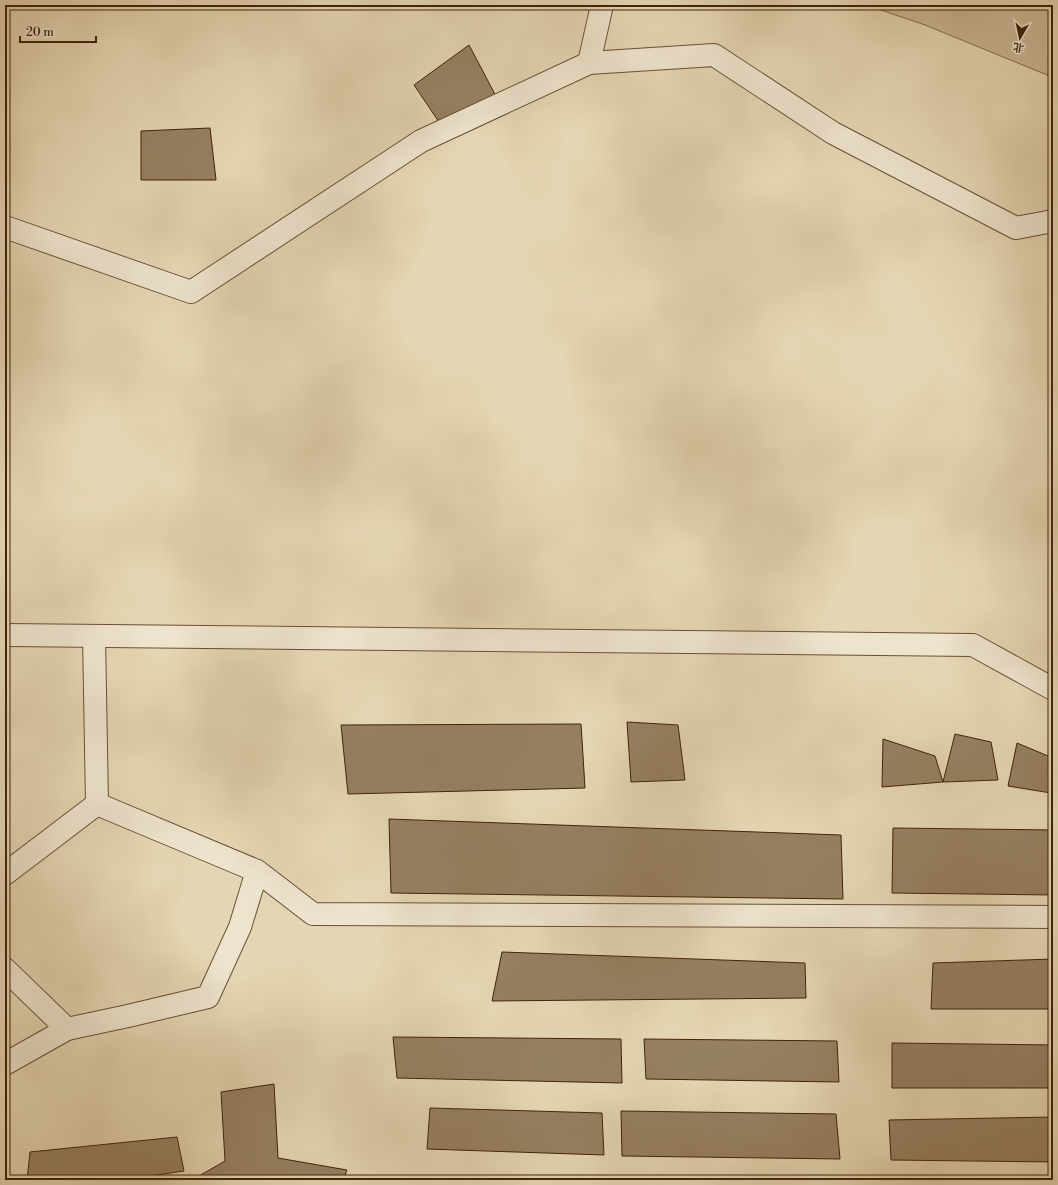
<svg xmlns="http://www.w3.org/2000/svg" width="1058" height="1185" viewBox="0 0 1058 1185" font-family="'Libre Bodoni','Noto Serif SC',serif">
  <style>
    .green { fill: #c9b796; stroke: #846c50 }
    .building { fill: #968062; stroke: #40220b }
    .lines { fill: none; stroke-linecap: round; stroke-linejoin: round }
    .minor-casing { stroke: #694f35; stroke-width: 24 }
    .minor { stroke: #eee4ce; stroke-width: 22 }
  </style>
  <rect width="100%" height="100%" fill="#e5d6b3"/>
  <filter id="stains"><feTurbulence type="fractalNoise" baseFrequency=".005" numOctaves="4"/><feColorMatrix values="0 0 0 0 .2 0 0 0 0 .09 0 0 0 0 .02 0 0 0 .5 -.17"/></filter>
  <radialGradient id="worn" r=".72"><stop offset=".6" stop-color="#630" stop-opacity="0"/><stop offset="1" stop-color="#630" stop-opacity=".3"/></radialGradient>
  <!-- green -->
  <polygon class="green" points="866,5 1053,5 1053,76 1052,77 925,25"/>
  <!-- building -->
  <g class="building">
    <polygon points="469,45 498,100 439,122 414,85"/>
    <polygon points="210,128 216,180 141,180 141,131"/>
    <polygon points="627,722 678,725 685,780 631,782"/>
    <polygon points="581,724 585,788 348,794 341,725"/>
    <polygon points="955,734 991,742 998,780 943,782"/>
    <polygon points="883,739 935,756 943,782 882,787"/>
    <polygon points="1017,743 1053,758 1051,793 1008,786"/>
    <polygon points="389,819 841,835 843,899 391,893"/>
    <polygon points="893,828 1053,830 1053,895 892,893"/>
    <polygon points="502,952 805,963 806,998 492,1001"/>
    <polygon points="1053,959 1053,1009 931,1009 933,963"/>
    <polygon points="393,1037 621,1039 622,1083 397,1078"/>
    <polygon points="644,1039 837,1041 839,1082 646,1079"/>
    <polygon points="892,1043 1053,1045 1053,1088 892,1088"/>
    <polygon points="274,1084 278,1158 347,1170 343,1180 192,1180 225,1161 221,1092"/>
    <polygon points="430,1108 602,1113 604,1155 427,1149"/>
    <polygon points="621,1111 836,1114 840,1159 622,1156"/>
    <polygon points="1053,1117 1053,1162 891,1160 889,1120"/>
    <polygon points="177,1137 184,1171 123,1180 27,1180 30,1152"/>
  </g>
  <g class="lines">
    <!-- minor casing -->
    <g class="minor-casing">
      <g id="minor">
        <polyline points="589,63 602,5"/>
        <polyline points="5,227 191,292 421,141 589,63 714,55 833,133 1016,228 1053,221"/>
        <polyline points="5,635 973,645 1053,689"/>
        <polyline points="94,636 97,804"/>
        <polyline points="257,871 313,914 1053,917"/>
        <polyline points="5,874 97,804 257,871 240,927 208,997 128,1016 67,1029 5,969"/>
        <polyline points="5,1064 67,1029"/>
      </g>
    </g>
    <!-- minor -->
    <use href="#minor" class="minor"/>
  </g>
  <!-- margin -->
  <rect width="1058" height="1185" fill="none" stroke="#e5d6b3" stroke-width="20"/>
  <rect x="6" y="6" width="1046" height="1173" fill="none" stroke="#40220b" stroke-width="2"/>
  <rect x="10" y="10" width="1038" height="1165" fill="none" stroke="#40220b"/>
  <!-- north arrow -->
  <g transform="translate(1020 38) rotate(189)" stroke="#eee4ce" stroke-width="3" paint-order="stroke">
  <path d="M0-3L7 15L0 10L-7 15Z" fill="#40220b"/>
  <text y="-6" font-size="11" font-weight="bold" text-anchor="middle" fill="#40220b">北</text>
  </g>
  <!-- scale -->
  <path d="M20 36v6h76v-6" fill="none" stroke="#40220b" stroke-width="2"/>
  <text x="26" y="36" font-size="12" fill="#40220b" stroke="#eee4ce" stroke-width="3" paint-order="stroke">20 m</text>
  <rect width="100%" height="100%" filter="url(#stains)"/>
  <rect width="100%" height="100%" fill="url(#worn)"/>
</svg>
